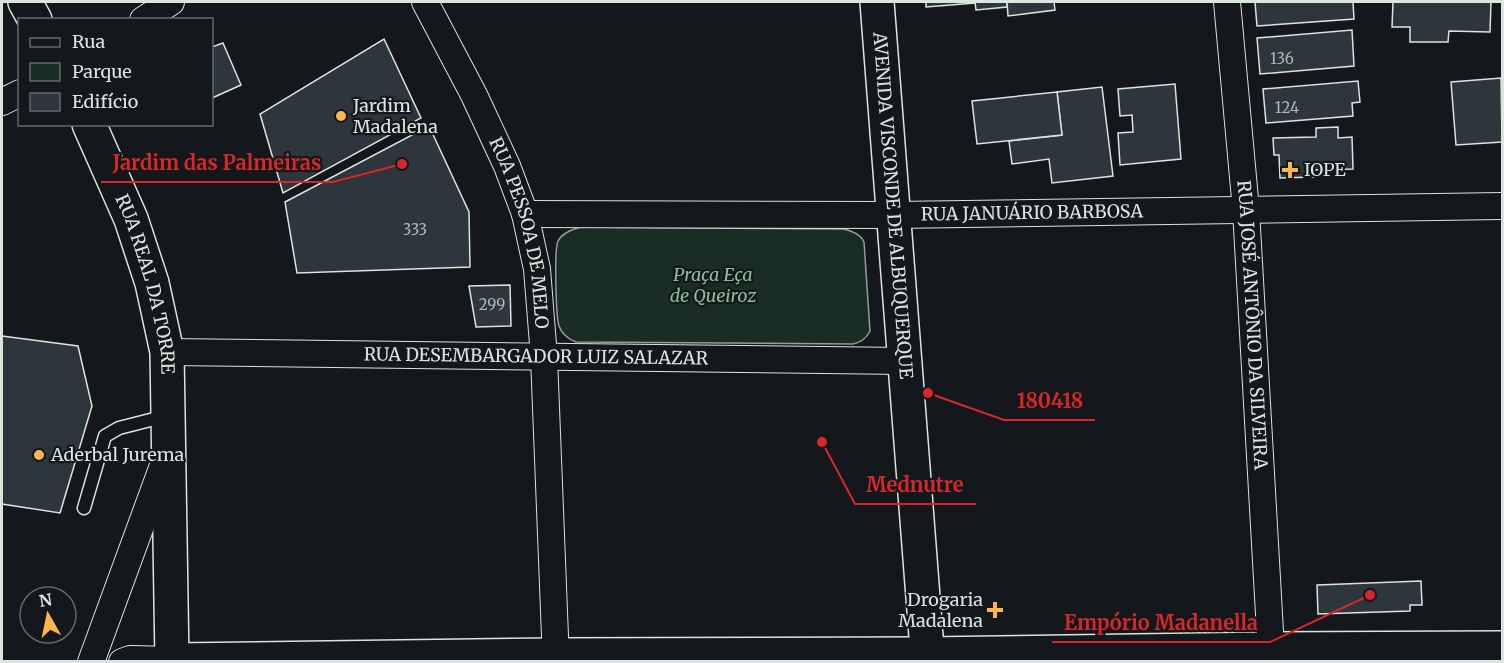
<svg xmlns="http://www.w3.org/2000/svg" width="1504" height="663" viewBox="0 0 1504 663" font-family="Merriweather,serif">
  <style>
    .green { fill: #1a2d24; stroke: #939e99; stroke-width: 1.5 }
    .building { fill: #2c363c; stroke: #d8e6dc; stroke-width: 1.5 }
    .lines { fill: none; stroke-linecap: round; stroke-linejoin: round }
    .lane-casing { stroke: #d8e6dc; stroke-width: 15 }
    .street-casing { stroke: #d8e6dc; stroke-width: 28 }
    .secondary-casing { stroke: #d8e6dc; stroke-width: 36 }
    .primary-casing { stroke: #d8e6dc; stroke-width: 36 }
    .lane { stroke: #14181c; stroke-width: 12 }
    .street { stroke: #14181c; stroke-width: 26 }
    .secondary { stroke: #14181c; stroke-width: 33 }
    .primary { stroke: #14181c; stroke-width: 33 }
    .poi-dot { fill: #ffb74d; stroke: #14181c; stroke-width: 2 }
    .labels { text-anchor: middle; stroke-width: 4.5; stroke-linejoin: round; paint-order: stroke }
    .number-label { font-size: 15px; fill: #adbab4 }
    .poi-label { font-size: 18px; fill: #d8e6dc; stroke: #14181c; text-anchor: start }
    .street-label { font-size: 18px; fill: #d8e6dc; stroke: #14181c }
    .park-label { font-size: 18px; font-style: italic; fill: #8ac095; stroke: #14181c }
    .leader { fill: none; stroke: #d62828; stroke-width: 2 }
    .callout-dot { fill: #d62828; stroke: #14181c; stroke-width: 2 }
    .callout-label { font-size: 20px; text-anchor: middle; font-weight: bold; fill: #d62828; stroke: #14181c; stroke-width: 4.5; stroke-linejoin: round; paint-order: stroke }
  </style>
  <rect width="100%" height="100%" fill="#14181c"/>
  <!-- green -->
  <path class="green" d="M 581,227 L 843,229 C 852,231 861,234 864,242 L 870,331 C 866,339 861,342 853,344 L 576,342 C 568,339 562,334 559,326 C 556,317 554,249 558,241 C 562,233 573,229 581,227 Z"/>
  <!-- building -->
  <g class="building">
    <polygon points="926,2 975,2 975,3 926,7"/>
    <polygon points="975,2 1007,2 1007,7 976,10"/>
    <polygon points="1007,2 1054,2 1055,10 1008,16"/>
    <polygon points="1255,2 1353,2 1354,19 1257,26"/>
    <polygon points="1393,2 1491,2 1490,32 1449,31 1448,42 1410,42 1410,27 1392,27"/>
    <polygon points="1352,30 1354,66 1260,74 1257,38"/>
    <polygon points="384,39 421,118 283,193 260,114"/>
    <polygon points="223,43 241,85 212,98 212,47"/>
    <polygon points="1501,78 1502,142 1456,145 1451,82"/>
    <polygon points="1358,81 1360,102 1352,103 1353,116 1266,123 1263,89"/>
    <polygon points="1175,84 1181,159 1120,165 1118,133 1133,132 1132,115 1120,116 1118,89"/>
    <polygon points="1102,87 1113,176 1052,183 1049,159 1012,164 1009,141 1062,135 1057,92"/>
    <polygon points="1057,92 1062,135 977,144 972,101"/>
    <polygon points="429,126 469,212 470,267 297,273 285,202"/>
    <polygon points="1338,127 1338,138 1352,137 1353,169 1313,170 1314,177 1280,178 1279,155 1274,155 1273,138 1316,137 1316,128"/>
    <polygon points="510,285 511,326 476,327 469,286"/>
    <polygon points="2,336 78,346 92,406 60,513 2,504"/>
    <polygon points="1421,581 1422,605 1410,605 1410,611 1318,614 1317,585"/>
  </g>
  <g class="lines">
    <!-- lane casing -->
    <g class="lane-casing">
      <polyline id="lane" points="84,508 105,436 119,428 166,416"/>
    </g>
    <!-- street casing -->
    <g class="street-casing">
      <g id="street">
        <path id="s1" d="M 425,2 L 474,95 L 507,166 L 525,214 L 537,269 L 544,357 L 556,662"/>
        <path id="s2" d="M 1227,2 L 1246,210 L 1271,649"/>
        <polyline points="143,20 171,2"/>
        <polyline points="2,102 20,93"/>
        <path id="s3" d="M 525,214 L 894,215 L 1502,206"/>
        <path id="s4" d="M 167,352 L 905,361"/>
        <polyline points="91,662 165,460"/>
        <polyline points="122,662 130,659 172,660"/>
      </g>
    </g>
    <!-- secondary casing -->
    <g class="secondary-casing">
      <polyline id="secondary" points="172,660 556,655 927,654 1271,649 1502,648"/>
    </g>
    <!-- primary casing -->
    <g class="primary-casing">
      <g id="primary">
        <polyline points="25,2 35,20"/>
        <path id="s5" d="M 877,2 L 928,662"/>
        <path id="s6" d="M 89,124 L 131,219 L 152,283 L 167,352 L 172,662"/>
      </g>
    </g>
    <!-- lane -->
    <use href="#lane" class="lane"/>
    <!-- street -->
    <use href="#street" class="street"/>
    <!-- secondary -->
    <use href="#secondary" class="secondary"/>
    <!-- primary -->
    <use href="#primary" class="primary"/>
  </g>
  <!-- markers -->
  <g class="poi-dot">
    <circle cx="341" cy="116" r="6"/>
    <path d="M1287 161h6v6h6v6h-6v6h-6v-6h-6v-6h6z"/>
    <circle cx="39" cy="455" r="6"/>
    <path d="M992 601h6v6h6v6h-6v6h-6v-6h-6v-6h6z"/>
  </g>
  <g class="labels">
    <!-- number labels -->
    <g class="number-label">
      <text x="1282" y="64">136</text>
      <text x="1287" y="113">124</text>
      <text x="415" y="235">333</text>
      <text x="492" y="310">299</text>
    </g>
    <!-- poi labels -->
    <g class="poi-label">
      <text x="353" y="112">Jardim<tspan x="353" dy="21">Madalena</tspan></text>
      <text x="1304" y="176">IOPE</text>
      <text x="51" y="461">Aderbal Jurema</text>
      <text x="983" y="606" text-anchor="end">Drogaria<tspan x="983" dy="21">Madalena</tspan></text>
    </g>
    <!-- street labels -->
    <g class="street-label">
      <text dy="6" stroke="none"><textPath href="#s5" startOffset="204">AVENIDA VISCONDE DE ALBUQUERQUE</textPath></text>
      <text dy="6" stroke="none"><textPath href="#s3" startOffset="507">RUA JANUÁRIO BARBOSA</textPath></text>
      <text dy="6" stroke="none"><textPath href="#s1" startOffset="252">RUA PESSOA DE MELO</textPath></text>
      <text dy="6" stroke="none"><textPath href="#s6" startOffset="171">RUA REAL DA TORRE</textPath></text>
      <text dy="6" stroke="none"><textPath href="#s2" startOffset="324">RUA JOSÉ ANTÔNIO DA SILVEIRA</textPath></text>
      <text dy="6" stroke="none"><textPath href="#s4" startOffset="369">RUA DESEMBARGADOR LUIZ SALAZAR</textPath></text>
    </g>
    <!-- park labels -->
    <g class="park-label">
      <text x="713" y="281">Praça Eça<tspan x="713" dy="21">de Queiroz</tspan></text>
    </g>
  </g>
  <!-- callouts -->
  <path class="leader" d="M402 164L333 182H101M928 393L1004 420H1095M822 442L855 504H976M1370 595L1270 642H1052"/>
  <g class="callout-dot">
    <circle cx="402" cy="164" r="6"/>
    <circle cx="928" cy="393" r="6"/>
    <circle cx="822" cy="442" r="6"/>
    <circle cx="1370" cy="595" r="6"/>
  </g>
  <g class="callout-label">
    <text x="217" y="170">Jardim das Palmeiras</text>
    <text x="1050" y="408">180418</text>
    <text x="915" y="492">Mednutre</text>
    <text x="1161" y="630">Empório Madanella</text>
  </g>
  <!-- border -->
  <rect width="1504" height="663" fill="none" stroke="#d8e6dc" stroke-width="6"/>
  <!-- legend -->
  <rect x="18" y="18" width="195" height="108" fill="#14181c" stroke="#626a69" stroke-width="1.5"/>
  <rect x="30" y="38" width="30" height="9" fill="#14181c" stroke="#626a69" stroke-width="1.5"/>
  <text x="72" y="48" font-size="18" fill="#d8e6dc">Rua</text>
  <rect x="30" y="63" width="30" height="18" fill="#1a2d24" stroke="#626a69" stroke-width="1.5"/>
  <text x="72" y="78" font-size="18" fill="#d8e6dc">Parque</text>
  <rect x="30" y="93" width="30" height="18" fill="#2c363c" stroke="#626a69" stroke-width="1.5"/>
  <text x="72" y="108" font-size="18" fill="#d8e6dc">Edifício</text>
  <!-- north arrow -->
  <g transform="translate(48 615) rotate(351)"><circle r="28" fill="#14181c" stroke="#626a69" stroke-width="1.5"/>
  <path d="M0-4.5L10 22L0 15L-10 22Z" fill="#ffb74d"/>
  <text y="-9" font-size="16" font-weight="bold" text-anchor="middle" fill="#d8e6dc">N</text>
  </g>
</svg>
